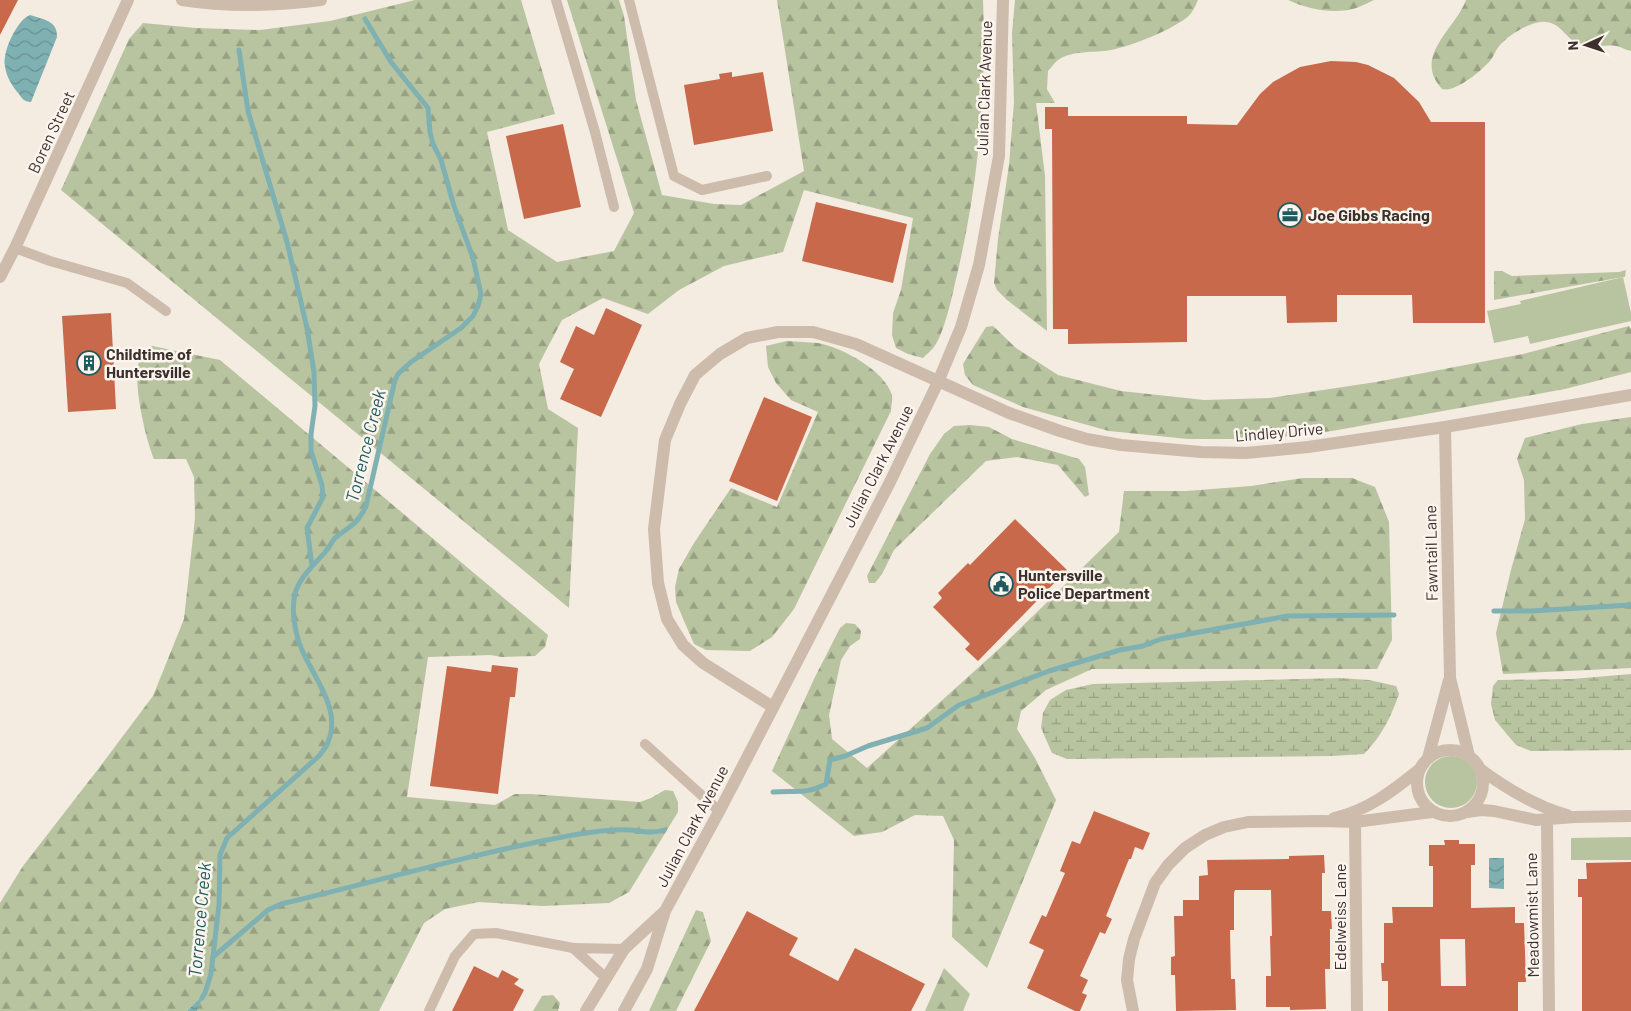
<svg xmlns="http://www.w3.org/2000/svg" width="1631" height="1011" viewBox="0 0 1631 1011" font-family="Barlow,sans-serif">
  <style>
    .green { fill: #b8c4a0 }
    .forest { fill: url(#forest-firs) }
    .wetland { fill: url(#wetland-marsh) }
    .water { fill: url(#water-waves) }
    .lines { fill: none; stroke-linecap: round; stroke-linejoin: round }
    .stream { stroke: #7fb0b2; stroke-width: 5 }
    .building { fill: #c8694b; fill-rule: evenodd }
    .service { stroke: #cdbbac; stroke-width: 10 }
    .minor { stroke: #cdbbac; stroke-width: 12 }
    .tertiary { stroke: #cdbbac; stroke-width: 12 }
    .labels { text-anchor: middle; stroke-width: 5; stroke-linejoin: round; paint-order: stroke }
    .street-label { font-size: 16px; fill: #3b302b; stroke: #fbf5ee }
    .poi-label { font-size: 16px; font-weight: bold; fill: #3b302b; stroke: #fbf5ee; text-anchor: start }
    .water-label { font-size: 18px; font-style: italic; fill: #1f5a5e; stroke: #fbf5ee }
  </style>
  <defs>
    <pattern id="forest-firs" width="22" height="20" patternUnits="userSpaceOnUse" patternTransform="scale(1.25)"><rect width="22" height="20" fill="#b8c4a0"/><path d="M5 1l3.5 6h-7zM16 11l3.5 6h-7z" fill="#97a083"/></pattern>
    <pattern id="wetland-marsh" width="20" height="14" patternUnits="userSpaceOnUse" patternTransform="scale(1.25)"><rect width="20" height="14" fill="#b8c4a0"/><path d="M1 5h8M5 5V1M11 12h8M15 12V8" fill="none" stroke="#97a083"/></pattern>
    <pattern id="water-waves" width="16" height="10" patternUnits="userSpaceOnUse" patternTransform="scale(1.25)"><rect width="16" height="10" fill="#7fb0b2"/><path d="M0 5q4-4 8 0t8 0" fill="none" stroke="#699091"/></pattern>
  </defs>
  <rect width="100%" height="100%" fill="#f4ebe1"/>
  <!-- green -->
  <g class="green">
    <polygon points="1623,277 1631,313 1631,321 1530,344 1528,336 1494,343 1487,311 1521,304 1520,301"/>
    <circle cx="1451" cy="782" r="26"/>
    <polygon points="1631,837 1631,860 1571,860 1571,838"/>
  </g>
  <!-- forest -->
  <g class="forest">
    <path d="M 415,0 L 521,0 L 555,114 L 487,132 L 508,230 L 557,262 L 614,251 L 634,213 L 567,0 L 619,0 L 624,16 L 636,100 L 662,195 L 714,204 L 741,205 L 804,171 L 777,0 L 983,0 C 987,93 978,188 956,279 C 952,297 945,329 936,344 C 933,349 927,354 923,358 L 908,354 L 896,348 L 892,335 L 893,313 L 901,290 L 913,218 L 804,190 L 783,252 L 724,266 L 679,290 L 648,314 L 603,298 L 562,320 L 539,364 L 548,409 L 578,428 L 569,608 L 61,190 L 129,39 L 143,23 L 196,28 L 260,30 L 330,21 Z"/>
    <path d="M 1015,0 L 1198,0 C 1195,7 1192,14 1185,19 C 1166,32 1134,45 1111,50 C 1094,53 1073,50 1058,60 C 1054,63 1051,68 1048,71 L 1047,89 L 1055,103 L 1036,103 L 1045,176 L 1047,331 L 1007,300 L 997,290 L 994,283 L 998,239 L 1009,165 L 1014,102 L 1012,33 Z"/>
    <path d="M 1288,0 L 1374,0 C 1367,3 1360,7 1353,9 C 1332,14 1307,9 1288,0 Z"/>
    <path d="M 1466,0 L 1631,0 L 1631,51 C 1626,50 1621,47 1616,46 C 1604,44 1590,49 1578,44 C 1564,37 1560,20 1540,22 C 1527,24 1509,35 1500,45 C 1496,49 1494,56 1490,61 C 1481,71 1455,93 1442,89 C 1412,56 1455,30 1466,0 Z"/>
    <polygon points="1626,270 1625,277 1623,277 1494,300 1494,271 1502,271 1512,276 1619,272"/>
    <polygon points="993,326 1016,348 1058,375 1121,391 1204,400 1270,398 1376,382 1523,354 1629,326 1631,329 1631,372 1565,389 1332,431 1264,439 1188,439 1109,431 1023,407 973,385 965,375 963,364 986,327"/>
    <path d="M 787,341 C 797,342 808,342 818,343 C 842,347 885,371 892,395 C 893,400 891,406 891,411 L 794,609 L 772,637 L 750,651 L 706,650 L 694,644 L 676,602 L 675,587 L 679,569 L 694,543 L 731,488 L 777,507 L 818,412 L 791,400 L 776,383 L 768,367 L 766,346 Z"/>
    <path d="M 152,346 L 220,360 L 548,635 L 545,647 L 535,656 L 502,657 L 490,655 L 428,657 L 407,797 L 495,805 L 515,794 L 531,794 L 640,802 L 651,798 L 665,790 L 673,791 L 678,802 L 678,812 L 629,892 L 609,903 L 542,906 L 479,902 L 445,909 L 424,923 L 379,1011 L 197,1011 L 204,994 L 187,1011 L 0,1011 L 0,903 L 23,866 L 99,768 L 153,696 L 184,619 L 195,518 L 194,477 L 186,459 L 154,459 C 146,440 128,369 143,353 C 145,350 150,348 152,346 Z"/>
    <polygon points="1631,417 1631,668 1503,674 1496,633 1511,570 1525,519 1524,480 1517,459 1525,438 1582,424"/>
    <polygon points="970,425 989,427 1012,439 1079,459 1085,467 1089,495 1085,497 1058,465 1017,457 986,461 894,550 882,574 875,583 869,583 867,576 930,454 944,434 954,426"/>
    <polygon points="1303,478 1352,478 1375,487 1389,522 1392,640 1377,669 1092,669 1046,690 1021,711 1017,729 1035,758 1056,800 987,968 952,937 954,840 943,816 915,815 882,832 854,836 772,771 814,679 840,628 846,623 855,624 861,631 860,639 850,646 841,660 829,715 832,739 867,768 1000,648 1119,532 1124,491 1186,491 1251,486"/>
    <polygon points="696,910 703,912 711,941 676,1011 649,1011"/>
    <polygon points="944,968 970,994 963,1011 925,1011"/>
    <polygon points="553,995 560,1003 558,1011 533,1011 542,996"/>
  </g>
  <!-- wetland -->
  <g class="wetland">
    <polygon points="1631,674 1631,750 1531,751 1516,745 1495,720 1491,704 1493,686 1498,680 1572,679"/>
    <path d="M 1340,678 L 1369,680 L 1396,686 L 1399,694 C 1390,719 1382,735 1364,754 L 1332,756 L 1067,759 L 1052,753 L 1041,728 L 1043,713 L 1050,700 L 1066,690 L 1093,684 Z"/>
  </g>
  <!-- water -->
  <g class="water">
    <path d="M 30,15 C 43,19 58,21 57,37 L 31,102 C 25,102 22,99 19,94 C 12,86 6,76 5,66 C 2,52 17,20 30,15 Z"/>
    <polygon points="1489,858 1504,858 1504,889 1489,888"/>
    <polygon points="205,993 197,1011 187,1011"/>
  </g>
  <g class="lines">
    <!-- stream -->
    <g class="stream">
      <polyline points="239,50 248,111 287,242 307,328 314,372 315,406 311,434 311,451 322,485 323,497 307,528 312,566"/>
      <polyline points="1494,611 1531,611 1631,605"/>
      <path d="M 773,792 C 795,790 805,795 826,784 L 830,760 L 845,756 L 868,746 L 927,728 L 959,705 L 1049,671 L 1120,650 L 1143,646 L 1161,639 L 1288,616 L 1394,615"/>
      <path d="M 213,957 L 268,910 L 281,904 C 379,881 475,853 573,835 C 591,832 612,829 630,830 C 642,831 652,834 664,830"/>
      <path d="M 202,998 L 205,993 L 211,974 L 219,904 L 220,855 L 227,838 L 320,755 C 322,751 327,747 328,742 C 342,710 314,678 302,650 C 295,634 291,610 295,594 C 299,577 316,563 326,551 C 330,547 331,542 335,538 C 350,526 358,524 366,506 L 395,380 L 398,374 L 411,362 L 461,328 L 473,316 L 478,306 L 481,294 L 473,258 L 454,206 L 441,160 L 433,144 L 430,132 L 428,108 L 391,62 L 365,19"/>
    </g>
  </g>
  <!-- building -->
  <g class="building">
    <polygon points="0,0 18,0 0,35"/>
    <polygon points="1331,61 1356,62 1368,65 1394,78 1419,102 1431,122 1485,122 1485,323 1413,323 1412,295 1337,295 1337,322 1287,323 1286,296 1187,296 1187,342 1068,344 1068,329 1053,329 1052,129 1045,129 1045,107 1068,107 1068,116 1187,116 1187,124 1237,125 1260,94 1273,82 1300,67"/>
    <polygon points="732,72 732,77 763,72 773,131 694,145 684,85 720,79 719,74"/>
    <polygon points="563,124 581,207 524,219 506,136"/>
    <polygon points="816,202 907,224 893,283 802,261"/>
    <polygon points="606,308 642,325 601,417 560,399 574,369 560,362 576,326 594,335"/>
    <polygon points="111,313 116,409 68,412 62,316"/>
    <polygon points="764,397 812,417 777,501 729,481"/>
    <polygon points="1015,519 1067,570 978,661 965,649 970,644 933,607 942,598 938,593 968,563 970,565"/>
    <polygon points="492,665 518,668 515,697 510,697 498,794 430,786 447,666 491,672"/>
    <polygon points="1094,811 1150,833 1143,850 1135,847 1131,859 1129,859 1106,916 1112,919 1105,934 1100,932 1080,976 1088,980 1082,993 1087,995 1080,1011 1075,1011 1027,988 1044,950 1029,943 1042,915 1046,917 1065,873 1060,871 1072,841 1080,844"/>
    <path d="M 1444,840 L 1459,840 L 1459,844 L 1475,844 L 1475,865 L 1471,865 L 1471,908 L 1515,907 L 1515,923 L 1524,923 L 1526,982 L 1518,982 L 1518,1011 L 1388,1011 L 1388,981 L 1382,981 L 1381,963 L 1384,963 L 1384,923 L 1393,923 L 1392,907 L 1433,907 L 1433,866 L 1429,866 L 1429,845 L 1445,845 ZM 1440,939 L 1465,939 L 1466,986 L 1441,986 Z"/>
    <polygon points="1324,855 1325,873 1322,873 1322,911 1331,911 1332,929 1330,929 1330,969 1325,969 1326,1009 1290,1010 1290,1007 1266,1007 1266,976 1271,976 1270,936 1272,936 1271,890 1235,890 1234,893 1234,930 1230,930 1231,979 1235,979 1236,1010 1176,1011 1175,975 1171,975 1171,957 1175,956 1174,916 1183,916 1183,900 1199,900 1199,876 1208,875 1207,860 1289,859 1289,856"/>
    <polygon points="1631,862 1631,1011 1582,1011 1582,897 1578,897 1578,879 1587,879 1586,863"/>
    <polygon points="747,911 798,938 789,955 838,981 855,948 925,984 911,1011 694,1011"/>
    <polygon points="474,966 498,978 502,970 519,979 514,984 524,990 513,1011 452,1011"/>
  </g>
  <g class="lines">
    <!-- service -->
    <g class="service">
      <polyline points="556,0 595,132 614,207"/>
      <polyline points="629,0 674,176 702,190 767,176"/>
      <polyline points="15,248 50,261 127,283 166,311"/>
      <polyline points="645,744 719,811"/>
      <polyline points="606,978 573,948 624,949"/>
      <polyline points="429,1011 455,956 474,934 496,933 573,948"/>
    </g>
    <!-- minor -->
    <g class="minor">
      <polyline points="0,277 15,248 128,0"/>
      <polyline points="1445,427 1450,678 1469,756"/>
      <polyline points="773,707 703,663 683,645 667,619 658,583 654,529 665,440 680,404 695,375 720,354 747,338 778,332 813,332 856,344 1009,413 1060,431 1087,439 1121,445 1201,452 1246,453 1308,447 1445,427 1631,395"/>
      <circle cx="1450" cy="783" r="33"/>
      <polyline points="1428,758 1449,680"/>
      <path d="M 1480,769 C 1507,789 1535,806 1567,815"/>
      <polyline points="1467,812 1481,810 1494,811 1536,820 1575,817 1631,816"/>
      <path d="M 1334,818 C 1367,811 1394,790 1420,769"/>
      <polyline points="1547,820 1549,1011"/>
      <polyline points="1355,822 1357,1011"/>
      <polyline points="1133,1011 1127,980 1129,959 1134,939 1155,883 1168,865 1185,848 1205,835 1224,827 1248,822 1323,821 1355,822 1432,812"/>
    </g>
    <!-- tertiary -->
    <g class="tertiary">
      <path d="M 182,0 C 227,7 275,6 321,0"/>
      <polyline points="586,1011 624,949 663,913"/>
      <polyline points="624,1011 647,969 665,911 721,808 890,482 938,382 961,327 979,265 999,156 1003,0"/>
    </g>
  </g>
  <!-- icons -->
  <defs>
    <g id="office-ring" transform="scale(1.25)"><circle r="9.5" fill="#fbf5ee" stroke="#1f5a5e" stroke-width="1.5"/><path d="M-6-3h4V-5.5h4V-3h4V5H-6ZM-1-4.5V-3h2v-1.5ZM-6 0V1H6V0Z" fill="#1f5a5e"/></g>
    <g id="building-ring" transform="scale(1.25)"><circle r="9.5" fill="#fbf5ee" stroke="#1f5a5e" stroke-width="1.5"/><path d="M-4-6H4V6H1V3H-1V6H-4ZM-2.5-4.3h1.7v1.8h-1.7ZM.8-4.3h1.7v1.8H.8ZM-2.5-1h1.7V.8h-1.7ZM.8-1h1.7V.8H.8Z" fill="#1f5a5e"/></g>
    <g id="civic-ring" transform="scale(1.25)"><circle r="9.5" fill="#fbf5ee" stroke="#1f5a5e" stroke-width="1.5"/><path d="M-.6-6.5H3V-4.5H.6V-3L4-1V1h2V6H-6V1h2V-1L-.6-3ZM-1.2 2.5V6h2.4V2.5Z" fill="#1f5a5e"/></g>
  </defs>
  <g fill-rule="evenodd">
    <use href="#office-ring" x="1290" y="215"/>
    <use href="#building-ring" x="89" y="363"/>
    <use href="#civic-ring" x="1001" y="584"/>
  </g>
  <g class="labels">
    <!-- street labels -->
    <g class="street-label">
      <text transform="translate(984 88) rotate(-88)" y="6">Julian Clark Avenue</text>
      <text transform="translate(51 132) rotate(-65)" y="6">Boren Street</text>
      <text transform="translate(1279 432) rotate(-5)" y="6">Lindley Drive</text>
      <text transform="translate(878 466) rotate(-63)" y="6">Julian Clark Avenue</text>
      <text transform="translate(1431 553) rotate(-91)" y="6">Fawntail Lane</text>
      <text transform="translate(692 826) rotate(-62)" y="6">Julian Clark Avenue</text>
      <text transform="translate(1532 915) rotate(-91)" y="6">Meadowmist Lane</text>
      <text transform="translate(1340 917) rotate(-90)" y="6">Edelweiss Lane</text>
    </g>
    <!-- poi labels -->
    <g class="poi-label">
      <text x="1308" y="221">Joe Gibbs Racing</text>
      <text x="106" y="360">Childtime of<tspan x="106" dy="18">Huntersville</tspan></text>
      <text x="1018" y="581">Huntersville<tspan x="1018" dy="18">Police Department</tspan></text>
    </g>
    <!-- water labels -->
    <g class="water-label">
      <text transform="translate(366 446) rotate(-76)" y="6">Torrence Creek</text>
      <text transform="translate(200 920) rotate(-85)" y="6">Torrence Creek</text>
    </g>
  </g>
  <!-- north arrow -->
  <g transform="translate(1586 45) rotate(267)" stroke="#fbf5ee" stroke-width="4" paint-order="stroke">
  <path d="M0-4L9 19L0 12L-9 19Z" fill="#3b302b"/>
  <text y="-8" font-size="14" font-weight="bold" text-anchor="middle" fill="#3b302b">N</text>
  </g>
</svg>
